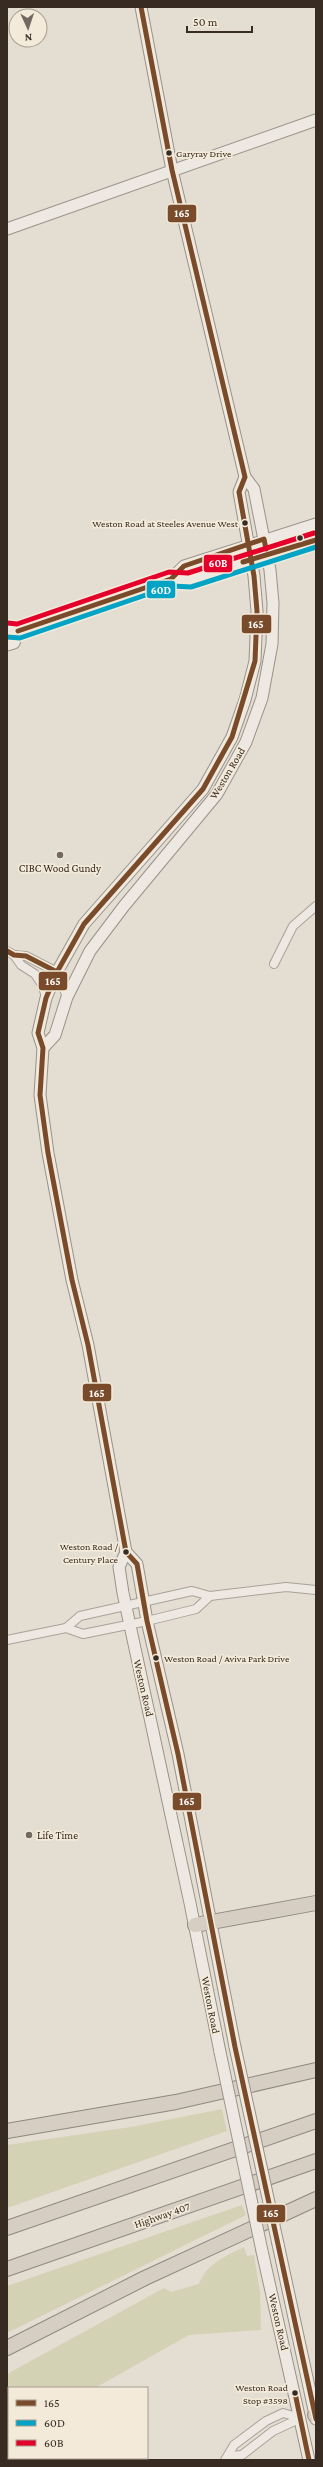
<svg xmlns="http://www.w3.org/2000/svg" width="323" height="2467" viewBox="0 0 323 2467" font-family="'Crimson Pro',serif">
  <style>
    .green { fill: #d4d2b5 }
    .lines { fill: none; stroke-linecap: round; stroke-linejoin: round }
    .street-casing { stroke: #a9a29a; stroke-width: 10 }
    .secondary-casing { stroke: #99928a; stroke-width: 13 }
    .highway-casing { stroke: #8f8881; stroke-width: 16 }
    .street { stroke: #ede9e2; stroke-width: 8 }
    .secondary { stroke: #ede9e2; stroke-width: 11 }
    .highway { stroke: #d6cdc3; stroke-width: 14 }
    .secondary-bridge-casing { stroke: #99928a; stroke-width: 13; stroke-linecap: butt }
    .secondary-bridge { stroke: #ede9e2; stroke-width: 11 }
    .bus-1-casing { stroke: #f3ead9; stroke-width: 8 }
    .bus-2-casing { stroke: #f3ead9; stroke-width: 8 }
    .bus-3-casing { stroke: #f3ead9; stroke-width: 8 }
    .bus-1 { stroke: #7a4b2a; stroke-width: 5 }
    .bus-2 { stroke: #03a3c5; stroke-width: 5 }
    .bus-3 { stroke: #e4002b; stroke-width: 5 }
    .bus-dot { fill: #382b22; stroke: #f3ead9; stroke-width: 1.5 }
    .poi-dot { fill: #746960; stroke: #f3ead9; stroke-width: 1.5 }
    .labels { text-anchor: middle; stroke-width: 3.5; stroke-linejoin: round; paint-order: stroke }
    .bus-label { font-size: 10px; fill: #382b22; stroke: #f3ead9; text-anchor: end }
    .street-label { font-size: 11px; fill: #382b22; stroke: #f3ead9 }
    .poi-label { font-size: 11px; fill: #382b22; stroke: #f3ead9 }
    .line-badge { stroke: #f3ead9; stroke-width: 1.5 }
    .badge-label { font-size: 11px; text-anchor: middle; font-weight: bold; fill: #fff }
  </style>
  <rect width="100%" height="100%" fill="#e3ddd2"/>
  <!-- green -->
  <g class="green">
    <polygon points="222,2109 227,2131 7,2208 7,2145 131,2127"/>
    <polygon points="242,2205 246,2215 7,2333 7,2286"/>
    <path d="M 244,2247 L 247,2256 L 254,2255 L 260,2292 L 261,2330 L 189,2335 L 95,2388 L 9,2388 L 9,2436 L 7,2437 L 7,2374 L 164,2288 L 171,2292 L 199,2284 C 206,2264 226,2256 244,2247 Z"/>
  </g>
  <g class="lines">
    <!-- street casing -->
    <g class="street-casing">
      <g id="street">
        <polyline points="7,951 14,955 21,965 35,974 43,986 46,998"/>
        <polyline points="14,955 26,956 57,972 67,997"/>
        <polyline points="274,964 293,926 316,906"/>
        <polyline points="66,1628 80,1616 192,1591 210,1596 286,1587 316,1590"/>
        <polyline points="7,1640 66,1628 83,1634 147,1621 196,1609 210,1596"/>
        <polyline points="229,2456 242,2455 273,2431 301,2418"/>
        <polyline points="225,2460 234,2445 266,2421 283,2413 301,2418"/>
      </g>
    </g>
    <!-- secondary casing -->
    <g class="secondary-casing">
      <g id="secondary">
        <polyline points="7,229 316,120"/>
        <polyline points="171,579 184,566 316,524"/>
        <polyline points="7,630 18,631 171,579 189,580 316,540"/>
        <polyline points="7,645 14,643 18,631"/>
        <polyline points="43,1048 55,1035 67,997 90,951 124,906 217,794 246,742 262,698 272,644 273,603 270,570 254,489 245,477 172,170 141,7"/>
        <polyline points="126,1552 119,1567 123,1593 190,1903 220,2052"/>
        <polyline points="235,2047 178,1754 147,1621 137,1564 126,1552 88,1345 72,1280 48,1153 40,1095 43,1048 38,1033 46,998 57,972 84,924 203,789 232,737 245,700 255,661 257,611 254,576 239,492 245,477"/>
        <polyline points="278,2244 316,2419"/>
        <polyline points="262,2251 309,2460"/>
      </g>
    </g>
    <!-- highway casing -->
    <g class="highway-casing">
      <g id="highway">
        <polyline points="195,1925 316,1903"/>
        <polyline points="7,2131 176,2102 316,2070"/>
        <polyline points="7,2228 316,2121"/>
        <polyline points="7,2269 316,2161"/>
        <polyline points="7,2348 145,2278 316,2199"/>
        <polyline points="315,2415 316,2415"/>
      </g>
    </g>
    <!-- street -->
    <use href="#street" class="street"/>
    <!-- secondary -->
    <use href="#secondary" class="secondary"/>
    <!-- highway -->
    <use href="#highway" class="highway"/>
    <!-- secondary-bridge casing -->
    <g class="secondary-bridge-casing">
      <g id="secondary-bridge">
        <polyline points="235,2047 278,2244"/>
        <polyline points="220,2052 262,2251"/>
      </g>
    </g>
    <!-- secondary-bridge -->
    <use href="#secondary-bridge" class="secondary-bridge"/>
    <!-- bus-1 casing -->
    <g class="bus-1-casing">
      <g id="bus-1">
        <polyline points="141,7 172,170 245,477 239,492 254,576 257,611 255,661 232,737 203,789 84,924 57,972 46,998 38,1033 43,1048 40,1095 48,1153 72,1280 88,1345 126,1552 137,1564 147,1621 178,1754 235,2047 316,2419"/>
        <polyline points="243,562 316,540"/>
        <polyline points="18,631 171,579 184,566 264,539 266,549"/>
        <polyline points="7,951 14,955 26,956 57,972"/>
        <polyline points="295,2393 309,2460"/>
      </g>
    </g>
    <!-- bus-2 casing -->
    <g class="bus-2-casing">
      <polyline id="bus-2" points="7,637 20,638 172,586 191,587 316,547"/>
    </g>
    <!-- bus-3 casing -->
    <g class="bus-3-casing">
      <polyline id="bus-3" points="8,623 17,624 169,572 188,573 314,533"/>
    </g>
    <!-- bus-1 -->
    <use href="#bus-1" class="bus-1"/>
    <!-- bus-2 -->
    <use href="#bus-2" class="bus-2"/>
    <!-- bus-3 -->
    <use href="#bus-3" class="bus-3"/>
  </g>
  <!-- markers -->
  <g class="bus-dot">
    <circle cx="169" cy="153" r="3.5"/>
    <circle cx="245" cy="523" r="3.5"/>
    <circle cx="300" cy="538" r="3.5"/>
    <circle cx="126" cy="1552" r="3.5"/>
    <circle cx="156" cy="1658" r="3.5"/>
    <circle cx="295" cy="2393" r="3.5"/>
  </g>
  <g class="poi-dot">
    <circle cx="60" cy="855" r="4"/>
    <circle cx="29" cy="1835" r="4"/>
  </g>
  <g class="labels">
    <!-- bus labels -->
    <g class="bus-label">
      <text x="176" y="157" text-anchor="start">Garyray Drive</text>
      <text x="238" y="527">Weston Road at Steeles Avenue West</text>
      <text x="118" y="1550">Weston Road /<tspan x="118" dy="13">Century Place</tspan></text>
      <text x="164" y="1662" text-anchor="start">Weston Road / Aviva Park Drive</text>
      <text x="288" y="2391">Weston Road<tspan x="288" dy="13">Stop #3598</tspan></text>
    </g>
    <!-- street labels -->
    <g class="street-label">
      <text transform="translate(227 773) rotate(-59)" y="4">Weston Road</text>
      <text transform="translate(144 1688) rotate(77)" y="4">Weston Road</text>
      <text transform="translate(211 2005) rotate(79)" y="4">Weston Road</text>
      <text transform="translate(162 2215) rotate(-19)" y="4">Highway 407</text>
      <text transform="translate(279 2322) rotate(77)" y="4">Weston Road</text>
    </g>
    <!-- poi labels -->
    <g class="poi-label">
      <text x="60" y="872">CIBC Wood Gundy</text>
      <text x="37" y="1839" text-anchor="start">Life Time</text>
    </g>
  </g>
  <g class="line-badge">
    <rect x="167" y="204" width="30" height="19" rx="4" fill="#7a4b2a"/>
    <rect x="203" y="554" width="30" height="19" rx="4" fill="#e4002b"/>
    <rect x="146" y="580" width="30" height="19" rx="4" fill="#03a3c5"/>
    <rect x="241" y="614" width="31" height="20" rx="4" fill="#7a4b2a"/>
    <rect x="38" y="971" width="30" height="20" rx="4" fill="#7a4b2a"/>
    <rect x="82" y="1383" width="30" height="19" rx="4" fill="#7a4b2a"/>
    <rect x="172" y="1792" width="30" height="19" rx="4" fill="#7a4b2a"/>
    <rect x="256" y="2204" width="30" height="19" rx="4" fill="#7a4b2a"/>
  </g>
  <g class="badge-label">
    <text x="182" y="217">165</text>
    <text x="218" y="567">60B</text>
    <text x="161" y="594">60D</text>
    <text x="256" y="628">165</text>
    <text x="53" y="985">165</text>
    <text x="97" y="1397">165</text>
    <text x="187" y="1805">165</text>
    <text x="271" y="2217">165</text>
  </g>
  <!-- border -->
  <rect width="323" height="2467" fill="none" stroke="#382b22" stroke-width="16"/>
  <!-- legend -->
  <rect x="8" y="2387" width="140" height="72" fill="#f3ead9" stroke="#a89e90"/>
  <rect x="16" y="2400" width="20" height="6" fill="#7a4b2a" stroke="#a89e90"/>
  <text x="44" y="2407" font-size="12" fill="#382b22">165</text>
  <rect x="16" y="2420" width="20" height="6" fill="#03a3c5" stroke="#a89e90"/>
  <text x="44" y="2427" font-size="12" fill="#382b22">60D</text>
  <rect x="16" y="2440" width="20" height="6" fill="#e4002b" stroke="#a89e90"/>
  <text x="44" y="2447" font-size="12" fill="#382b22">60B</text>
  <!-- north arrow -->
  <g transform="translate(28 28) rotate(177)"><circle r="19" fill="#f3ead9" stroke="#a89e90"/>
  <path d="M0-3L7 15L0 10L-7 15Z" fill="#746960"/>
  <text y="-6" font-size="11" font-weight="bold" text-anchor="middle" fill="#382b22">N</text>
  </g>
  <!-- scale -->
  <path d="M187 26v6h65v-6" fill="none" stroke="#382b22" stroke-width="2"/>
  <text x="193" y="26" font-size="12" fill="#382b22" stroke="#f3ead9" stroke-width="3" paint-order="stroke">50 m</text>
</svg>
